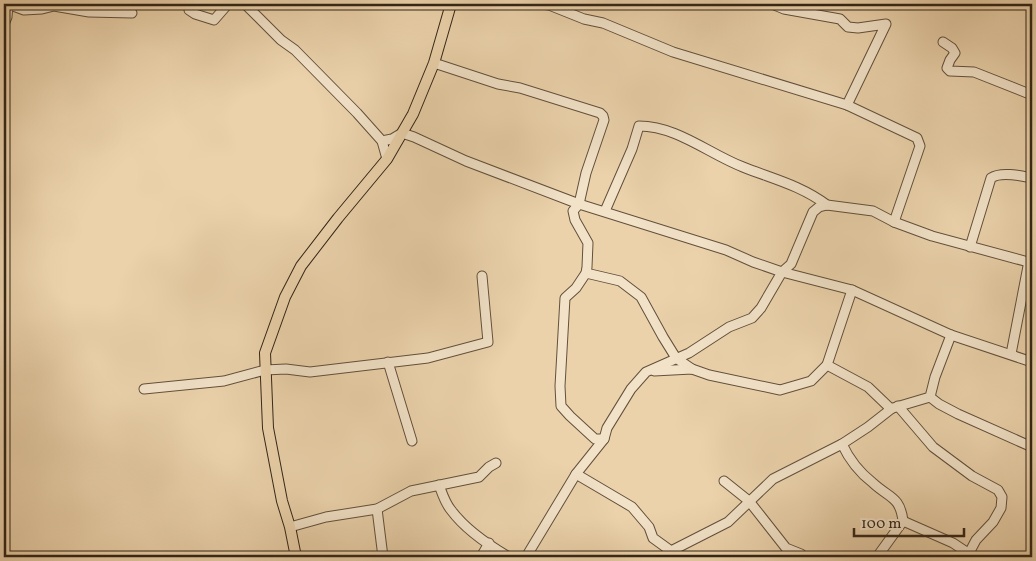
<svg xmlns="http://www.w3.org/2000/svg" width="1036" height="561" viewBox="0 0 1036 561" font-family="Vollkorn,serif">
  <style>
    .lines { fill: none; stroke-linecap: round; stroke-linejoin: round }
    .minor-casing { stroke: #61503c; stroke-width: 11 }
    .major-casing { stroke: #332517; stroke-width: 12 }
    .minor { stroke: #f2e2c8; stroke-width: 9 }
    .major { stroke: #ebd2ab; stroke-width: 10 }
  </style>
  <rect width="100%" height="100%" fill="#ebd2ab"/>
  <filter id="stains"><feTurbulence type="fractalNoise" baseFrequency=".004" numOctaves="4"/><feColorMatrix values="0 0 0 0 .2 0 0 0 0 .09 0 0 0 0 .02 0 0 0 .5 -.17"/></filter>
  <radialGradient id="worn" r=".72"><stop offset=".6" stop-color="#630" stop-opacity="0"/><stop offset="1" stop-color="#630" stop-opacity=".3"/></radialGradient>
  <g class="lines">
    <!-- minor casing -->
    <g class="minor-casing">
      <g id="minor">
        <polyline points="8,4 24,10 42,9 54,6 89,12 132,13"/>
        <polyline points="245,4 281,40 295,50 357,113 382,141 387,159"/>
        <polyline points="542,4 549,5 584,19 603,23 673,52 847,105 917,138 920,146 894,222"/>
        <polyline points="772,4 784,9 840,19 848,27 858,28 886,24 847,105"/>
        <polyline points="189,10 195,14 214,20 228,4"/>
        <polyline points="4,24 7,17 8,4"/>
        <polyline points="943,42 952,48 955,53 950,60 947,68 950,71 974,72 1032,95"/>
        <polyline points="434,63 498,84 520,88 600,113 603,116 604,120 586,173 579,204 573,211 575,220 588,243 587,267 586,273 576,288 565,298 560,386 561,406 570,416 595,439 604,439"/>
        <polyline points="382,141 392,139 402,133 414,137 466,161 579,204 726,250 753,262 782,272 852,290 951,335 1032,362"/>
        <path d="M 605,211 L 632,149 L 639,126 C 677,126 709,154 743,167 C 773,179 800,185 827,205"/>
        <path d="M 970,247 L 991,178 C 1001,171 1022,176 1032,178"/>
        <polyline points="586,273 620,281 641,297 663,337 676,358 692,369"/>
        <polyline points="1011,354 1029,261"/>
        <polyline points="388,362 412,441"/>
        <polyline points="654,371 692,369 709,375 780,390 811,381 827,365"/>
        <polyline points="144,389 224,381 265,370 286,369 310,372 428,358 488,342 482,276"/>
        <polyline points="930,397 939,404 958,414 1032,447"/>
        <polyline points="898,406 933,447 972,476 998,490 1002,497 1001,508 993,522 976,540 967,557"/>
        <polyline points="893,408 930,397 935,377 951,335"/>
        <path d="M 842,444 C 849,459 860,473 873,483 C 889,498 900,496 903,521 L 877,557"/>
        <polyline points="576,474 604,439 607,428 631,389 646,372 689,353 729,327 752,318 761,308 782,272 791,264 813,212 819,207 827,205 873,211 894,222 932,236 1032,263"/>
        <polyline points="724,481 749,501 786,548 801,554 801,557"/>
        <path d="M 439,485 C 442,493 445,503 451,510 C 465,529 490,546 509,557"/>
        <polyline points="377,509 383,557"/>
        <polyline points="903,521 953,543 968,553"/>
        <polyline points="290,527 326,517 377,509 411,491 479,477 489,467 496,463"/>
        <polyline points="481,557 489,543"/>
        <polyline points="526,557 576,474 632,507 649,527 653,538 671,551 728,522 773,479 842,444 868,427 891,409 868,387 827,365 852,290"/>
      </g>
    </g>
    <!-- major casing -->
    <g class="major-casing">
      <polyline id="major" points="296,557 290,527 282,501 268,428 265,353 285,297 301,266 338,218 387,159 413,114 434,63 451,4"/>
    </g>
    <!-- minor -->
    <use href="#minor" class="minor"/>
    <!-- major -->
    <use href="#major" class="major"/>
  </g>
  <!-- margin -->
  <rect width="1036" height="561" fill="none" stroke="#ebd2ab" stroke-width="20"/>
  <rect x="5" y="5" width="1026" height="551" fill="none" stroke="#332517" stroke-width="2.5"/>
  <rect x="10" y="10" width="1016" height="541" fill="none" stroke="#332517"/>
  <!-- scale -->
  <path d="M854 528v8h110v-8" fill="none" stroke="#332517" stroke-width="2.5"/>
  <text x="861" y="528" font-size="15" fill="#332517" stroke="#f2e2c8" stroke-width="4" paint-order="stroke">100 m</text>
  <rect width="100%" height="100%" filter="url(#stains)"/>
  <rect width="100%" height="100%" fill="url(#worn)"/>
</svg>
